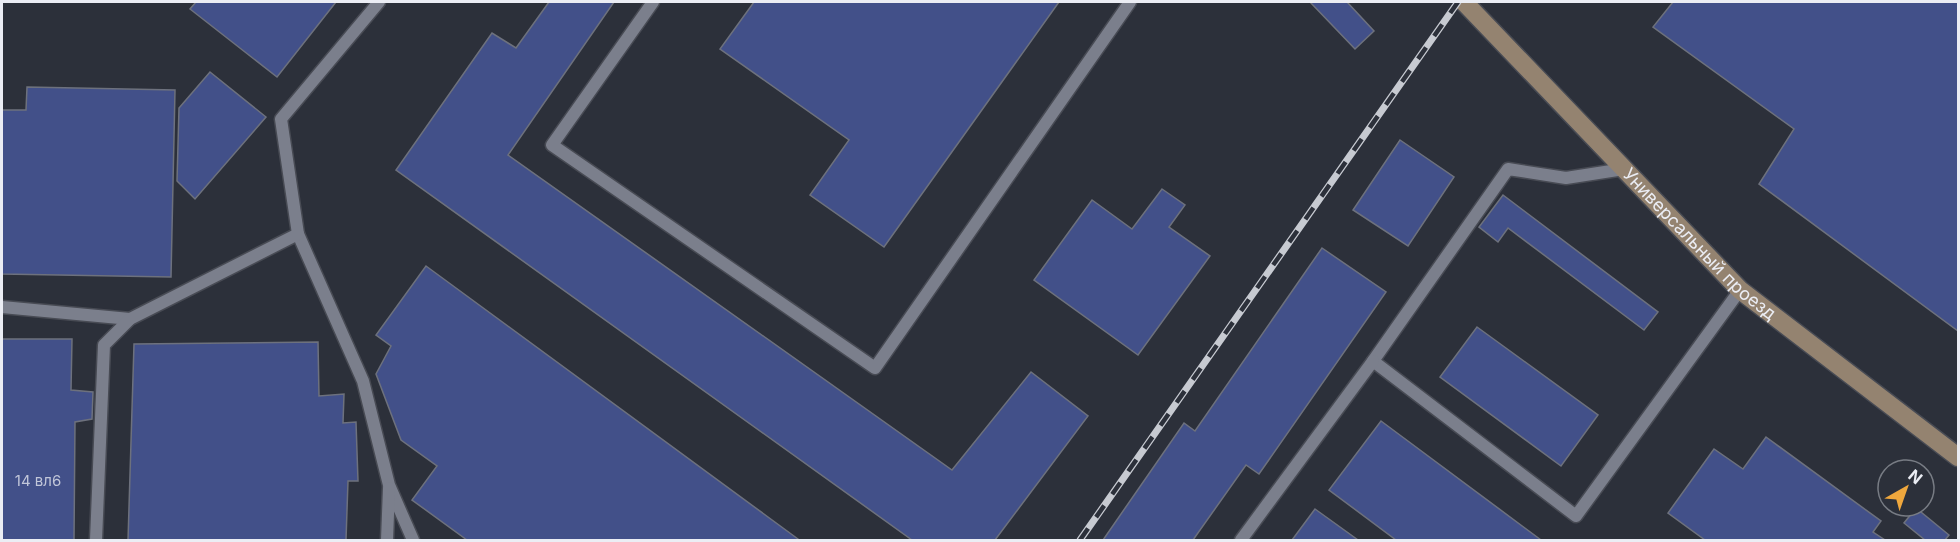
<svg xmlns="http://www.w3.org/2000/svg" width="1960" height="542" viewBox="0 0 1960 542" font-family="Inter,sans-serif">
  <style>
    .building { fill: #425089; stroke: #6d717d; stroke-width: 1.5 }
    .lines { fill: none; stroke-linecap: round; stroke-linejoin: round }
    .lane-casing { stroke: #484b54; stroke-width: 15 }
    .secondary-casing { stroke: #484b54; stroke-width: 21 }
    .lane { stroke: #7b7f8c; stroke-width: 12 }
    .secondary { stroke: #948370; stroke-width: 18 }
    .rail-casing { stroke: #c7cad1; stroke-width: 7 }
    .rail { stroke: #2c303a; stroke-width: 4.5; stroke-dasharray: 14; stroke-linecap: butt }
    .labels { text-anchor: middle; stroke-width: 4.5; stroke-linejoin: round; paint-order: stroke }
    .number-label { font-size: 15px; fill: #c1c6d9 }
    .street-label { font-size: 18px; fill: #ebedf4; stroke: #2c303a }
  </style>
  <rect width="100%" height="100%" fill="#2c303a"/>
  <!-- building -->
  <g class="building">
    <polygon points="196,2 336,2 277,77 190,9"/>
    <polygon points="549,2 614,2 508,155 952,470 1031,372 1088,416 995,540 912,540 396,170 492,33 516,48"/>
    <polygon points="754,2 1059,2 884,247 810,195 849,140 720,49"/>
    <polygon points="1310,2 1347,2 1374,31 1355,49"/>
    <polygon points="1673,2 1958,2 1958,331 1759,184 1794,129 1653,27"/>
    <polygon points="210,72 266,117 195,199 177,181 179,108"/>
    <polygon points="27,87 175,90 171,277 2,274 2,110 26,110"/>
    <polygon points="1400,140 1454,177 1408,246 1353,210"/>
    <polygon points="1162,189 1185,205 1169,227 1210,256 1138,355 1034,280 1092,200 1132,229"/>
    <polygon points="1503,195 1658,312 1644,330 1508,228 1498,242 1479,227"/>
    <polygon points="1322,248 1386,292 1259,474 1246,465 1193,540 1103,540 1184,423 1195,431"/>
    <polygon points="426,266 798,539 797,540 467,540 412,500 437,466 401,440 376,374 391,346 376,335"/>
    <polygon points="1477,327 1598,415 1561,466 1440,377"/>
    <polygon points="2,339 72,339 71,390 93,392 92,419 75,422 74,540 2,540"/>
    <polygon points="318,342 319,396 344,394 343,423 356,422 358,481 348,481 346,540 128,540 134,344"/>
    <polygon points="1381,421 1541,540 1396,540 1329,490"/>
    <polygon points="1766,437 1881,521 1873,532 1885,540 1705,540 1668,513 1714,449 1743,469"/>
    <polygon points="1916,508 1949,535 1945,540 1925,540 1904,523"/>
    <polygon points="1315,509 1358,540 1292,540"/>
  </g>
  <g class="lines">
    <!-- lane casing -->
    <g class="lane-casing">
      <g id="lane">
        <polyline points="653,2 552,145 875,368 1130,2"/>
        <polyline points="1624,169 1566,178 1508,169 1373,361 1576,516 1740,290"/>
        <polyline points="298,234 363,381 389,485 413,540"/>
        <polyline points="2,307 130,319"/>
        <polyline points="96,540 104,345 130,319 298,234 281,119 379,2"/>
        <polyline points="387,540 389,488"/>
        <polyline points="1241,540 1373,361"/>
      </g>
    </g>
    <!-- secondary casing -->
    <g class="secondary-casing">
      <g id="secondary">
        <path id="s1" d="M 1464,2 L 1740,290 L 1958,457"/>
      </g>
    </g>
    <!-- lane -->
    <use href="#lane" class="lane"/>
    <!-- secondary -->
    <use href="#secondary" class="secondary"/>
    <!-- rail casing -->
    <g class="rail-casing">
      <polyline id="rail" points="1080,540 1458,2"/>
    </g>
    <!-- rail -->
    <use href="#rail" class="rail"/>
  </g>
  <g class="labels">
    <!-- number labels -->
    <g class="number-label">
      <text x="38" y="486">14 вл6</text>
    </g>
    <!-- street labels -->
    <g class="street-label">
      <text dy="6" stroke="none"><textPath href="#s1" startOffset="338">Универсальный проезд</textPath></text>
    </g>
  </g>
  <!-- border -->
  <rect width="1960" height="542" fill="none" stroke="#ebedf4" stroke-width="6"/>
  <!-- north arrow -->
  <g transform="translate(1906 488) rotate(40)"><circle r="28" fill="#2c303a" stroke="#787c84" stroke-width="1.5"/>
  <path d="M0-4.5L10 22L0 15L-10 22Z" fill="#efa73d"/>
  <text y="-9" font-size="16" font-weight="bold" text-anchor="middle" fill="#ebedf4">N</text>
  </g>
</svg>
